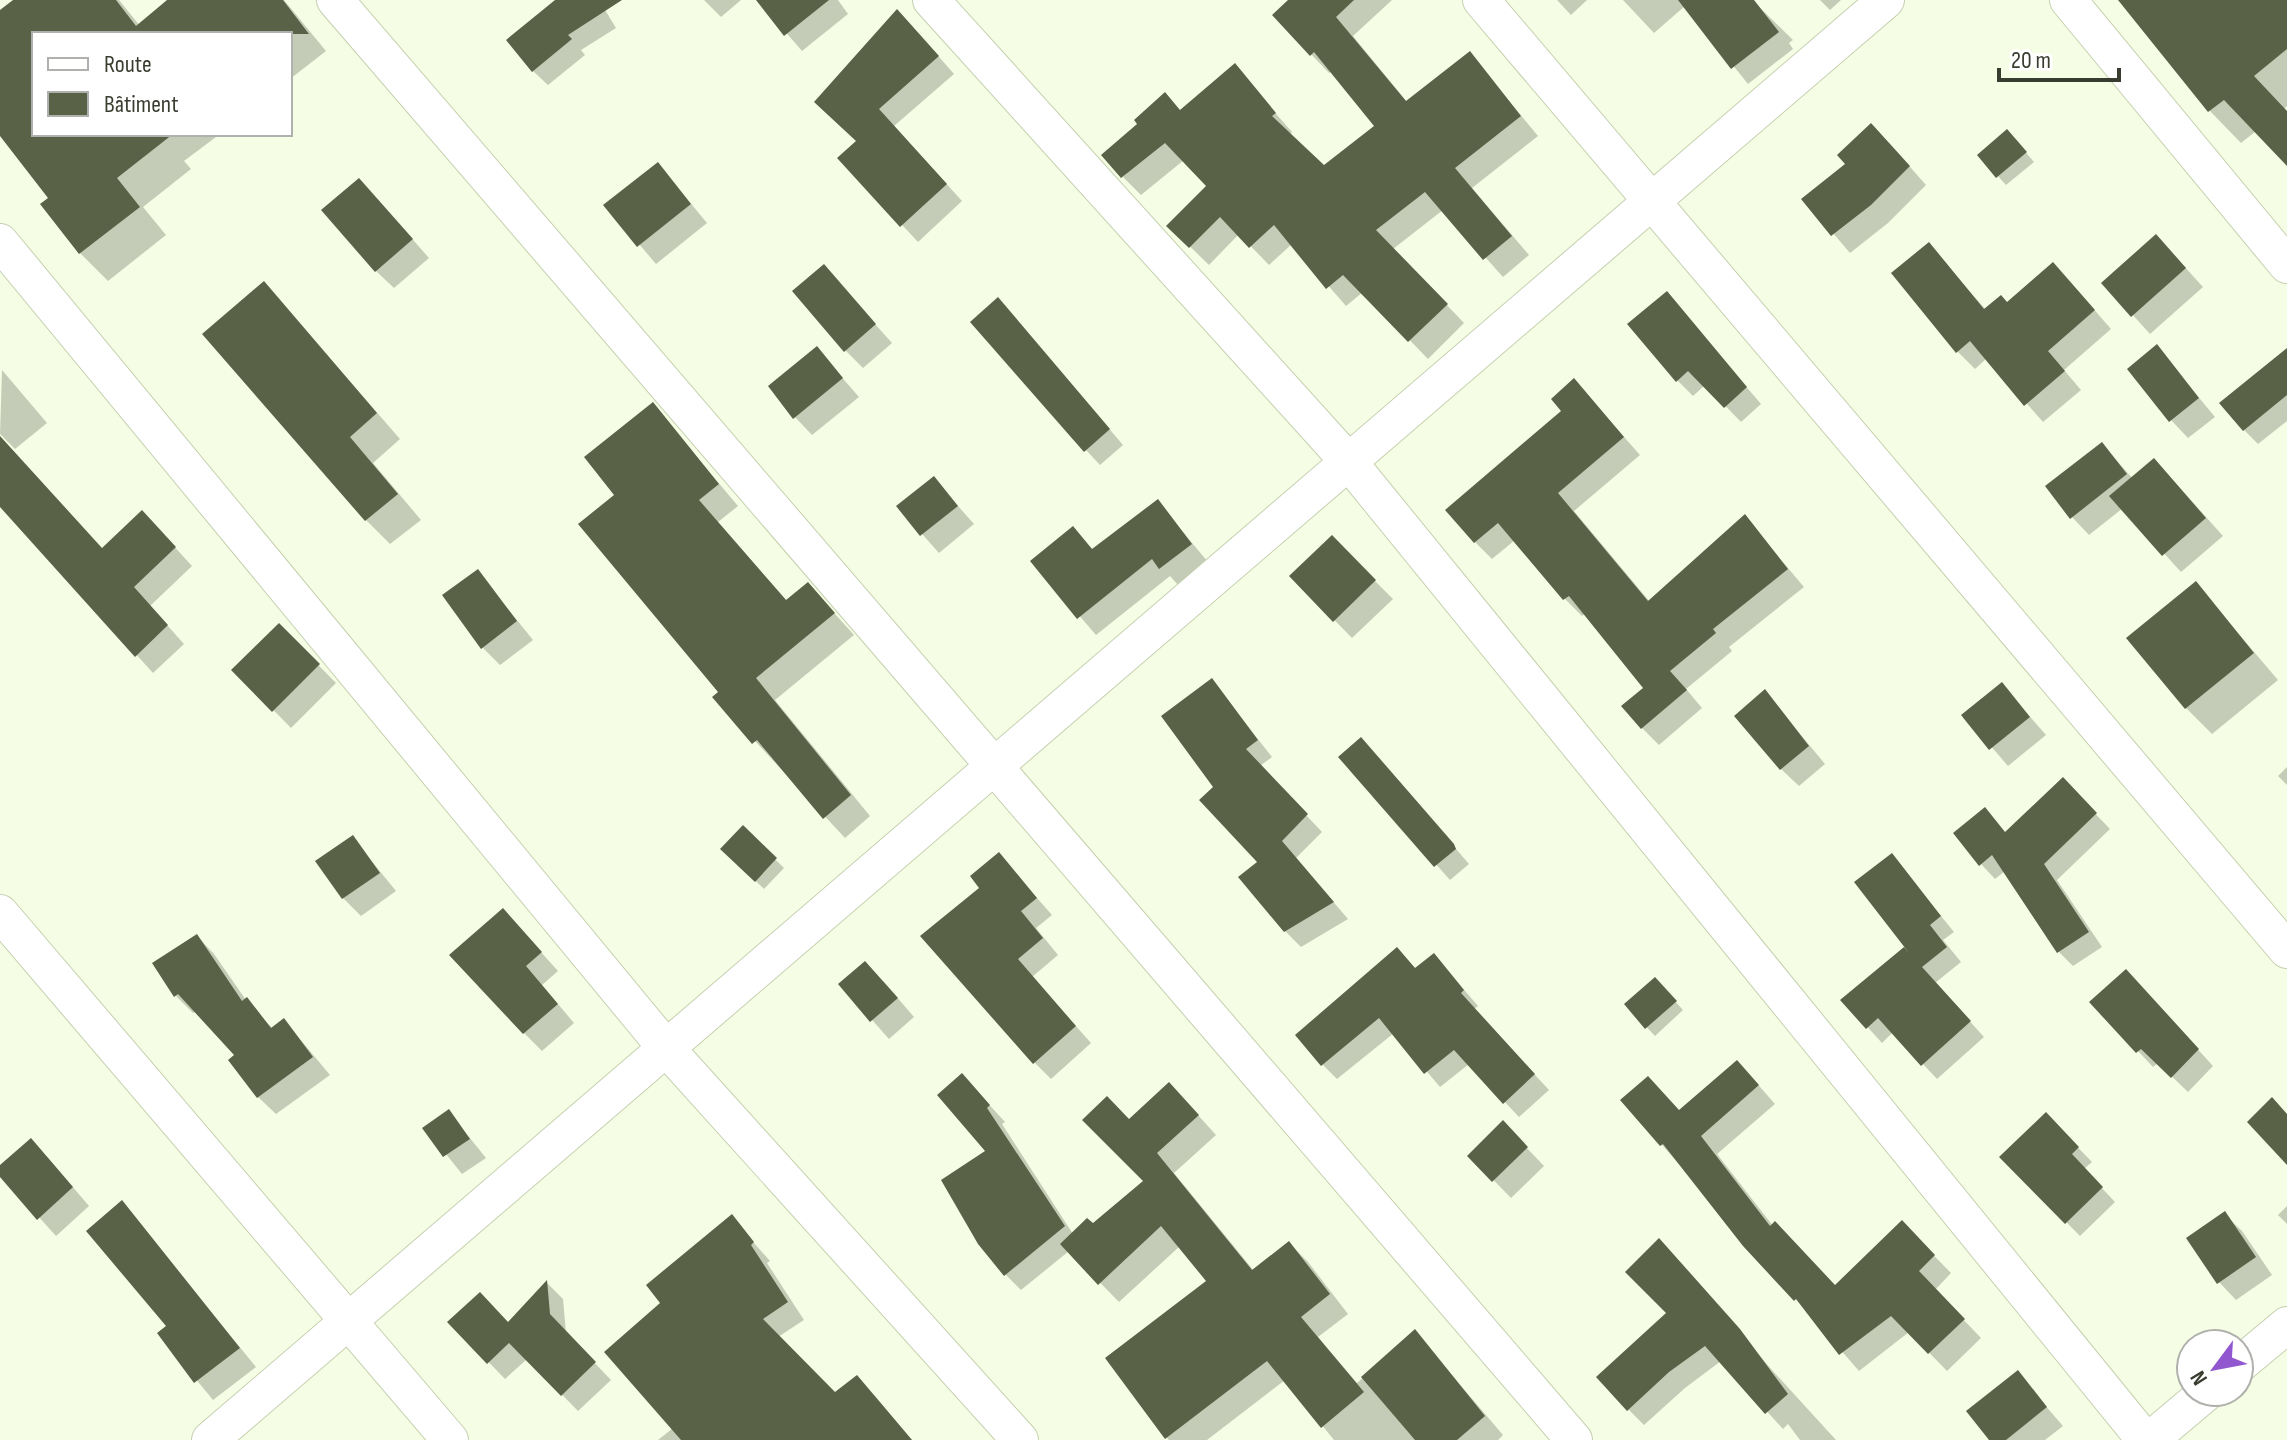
<svg xmlns="http://www.w3.org/2000/svg" width="2287" height="1440" viewBox="0 0 2287 1440" font-family="'Sofia Sans Condensed',sans-serif">
  <style>
    .shadow { fill: #0003 }
    .building { fill: #596246 }
    .lines { fill: none; stroke-linecap: round; stroke-linejoin: round }
    .minor-casing { stroke: #c5d0b0; stroke-width: 38 }
    .minor { stroke: #fff; stroke-width: 36 }
  </style>
  <rect width="100%" height="100%" fill="#f5fee4"/>
  <!-- shadow -->
  <g class="shadow">
    <polygon points="16,0 119,0 140,26 170,0 284,0 326,51 290,79 290,34 34,34 34,134 220,134 184,161 191,169 143,207 166,235 108,281 80,253 51,199 0,133 0,13"/>
    <polygon points="556,0 599,0 616,28 581,50 585,55 548,85 533,71"/>
    <polygon points="704,0 741,0 721,17"/>
    <polygon points="758,0 838,0 848,14 802,51"/>
    <polygon points="1290,0 1392,0 1353,36 1407,102 1470,54 1538,136 1472,188 1529,255 1503,277 1443,210 1393,249 1464,323 1428,359 1363,292 1346,306 1292,244 1269,265 1239,234 1209,265 1169,226 1208,186 1184,160 1141,195 1123,177 1181,111 1234,66 1292,132 1289,135 1323,167 1377,126 1332,71 1329,73 1274,15"/>
    <polygon points="1557,0 1587,0 1571,15"/>
    <polygon points="1623,0 1752,0 1793,40 1789,43 1793,49 1748,84 1685,6 1654,33"/>
    <polygon points="1820,0 1841,0 1830,10"/>
    <polygon points="2121,0 2287,0 2287,106 2284,109 2287,112 2287,162 2256,131 2241,143 2210,111"/>
    <polygon points="918,33 954,74 894,126 962,201 918,242 840,158 858,141"/>
    <polygon points="2015,140 2034,162 2006,185 1980,156"/>
    <polygon points="1889,143 1926,185 1888,223 1850,253 1804,199 1848,164"/>
    <polygon points="658,164 707,223 656,264 606,205"/>
    <polygon points="376,198 429,258 394,288 376,271"/>
    <polygon points="1929,245 1986,310 2070,282 2111,329 2064,370 2081,390 2043,422 1987,358 1975,369 1957,351"/>
    <polygon points="2173,254 2203,287 2150,334 2104,283"/>
    <polygon points="824,267 892,343 863,368 846,351"/>
    <polygon points="264,283 400,439 373,463 421,520 390,544 366,520"/>
    <polygon points="1666,293 1761,404 1741,422 1705,385 1693,396 1677,380"/>
    <polygon points="1012,314 1123,445 1100,465 1086,450"/>
    <polygon points="2157,347 2215,417 2188,438 2171,420"/>
    <polygon points="817,349 859,397 812,435 795,417"/>
    <polygon points="2287,352 2287,421 2258,444 2244,430"/>
    <polygon points="2,370 47,423 15,449 0,434"/>
    <polygon points="1574,380 1640,455 1574,511 1650,602 1745,517 1804,587 1729,647 1732,651 1686,689 1702,708 1659,745 1642,728 1646,688 1586,613 1582,616 1565,599 1515,540 1492,559 1475,542 1564,411"/>
    <polygon points="653,405 738,506 718,522 787,601 808,584 854,635 775,700 870,816 845,838 715,698 721,693 617,496"/>
    <polygon points="2102,444 2133,479 2171,478 2223,536 2181,572 2123,508 2089,535 2072,517"/>
    <polygon points="934,479 974,524 939,553 898,507"/>
    <polygon points="0,488 102,550 160,531 192,566 150,606 184,644 153,673 0,504"/>
    <polygon points="1157,501 1208,562 1178,585 1170,576 1096,635 1033,562 1073,529 1094,551"/>
    <polygon points="1332,538 1393,599 1352,638 1292,577"/>
    <polygon points="478,572 533,640 500,665 482,647"/>
    <polygon points="2196,584 2278,680 2212,734 2186,708"/>
    <polygon points="279,625 336,683 291,728 234,670"/>
    <polygon points="1212,681 1272,757 1260,766 1322,832 1296,858 1348,919 1301,947 1285,931 1260,862 1216,787"/>
    <polygon points="2002,685 2046,735 2008,766 1964,715"/>
    <polygon points="1765,692 1825,764 1799,786 1781,769"/>
    <polygon points="1361,739 1469,864 1450,880 1341,757"/>
    <polygon points="2287,767 2287,785 2278,776"/>
    <polygon points="2063,780 2110,829 2057,880 2102,947 2073,966 2059,952 2005,871 1995,879 1981,864 1984,810 2006,833"/>
    <polygon points="743,828 784,868 764,889 723,849"/>
    <polygon points="352,837 396,891 361,916 343,898"/>
    <polygon points="998,854 1052,915 1036,928 1058,955 1032,977 1091,1043 1051,1079 1034,1062 982,888"/>
    <polygon points="1892,856 1954,932 1943,940 1961,962 1935,983 1984,1037 1937,1079 1893,1032 1882,1043 1843,1000 1912,959"/>
    <polygon points="503,910 558,971 542,985 574,1023 542,1051 524,1033"/>
    <polygon points="197,936 214,954 246,1000 273,1029 284,1020 330,1075 276,1114 258,1097 237,1056 197,1011 193,1013 176,996"/>
    <polygon points="1397,949 1417,970 1448,971 1478,1006 1474,1009 1549,1090 1519,1117 1469,1064 1440,1087 1394,1033 1337,1079 1322,1064"/>
    <polygon points="883,981 914,1017 889,1039 840,984"/>
    <polygon points="2141,987 2213,1066 2188,1092 2158,1063 2153,1067 2092,1002"/>
    <polygon points="1663,988 1683,1010 1655,1036 1626,1005"/>
    <polygon points="962,1075 1005,1122 1002,1124 1073,1234 1093,1226 1146,1181 1129,1121 1188,1104 1216,1135 1174,1173 1254,1271 1289,1243 1308,1262 1348,1314 1318,1337 1357,1383 1415,1332 1503,1435 1498,1440 1334,1440 1285,1380 1207,1440 1169,1440 1166,1437 1209,1282 1180,1246 1119,1302 1069,1251 1021,1290 1006,1275 988,1151"/>
    <polygon points="1754,1080 1775,1104 1717,1154 1773,1226 1836,1287 1902,1223 1951,1273 1935,1290 1981,1338 1947,1371 1909,1332 1859,1371 1623,1100 1680,1112"/>
    <polygon points="448,1111 486,1158 462,1174 425,1128"/>
    <polygon points="1503,1123 1544,1166 1511,1198 1470,1156"/>
    <polygon points="2060,1129 2092,1162 2084,1169 2115,1202 2080,1236 2002,1157"/>
    <polygon points="48,1158 89,1206 56,1236 0,1174 0,1168"/>
    <polygon points="122,1203 256,1367 213,1400 159,1334 169,1327"/>
    <polygon points="2287,1206 2287,1224 2278,1215"/>
    <polygon points="2224,1214 2242,1231 2272,1275 2236,1300 2219,1282"/>
    <polygon points="731,1217 770,1261 767,1263 804,1320 778,1337 835,1395 874,1395 912,1440 658,1440 673,1428 663,1303"/>
    <polygon points="1675,1257 1772,1370 1836,1440 1800,1440 1788,1424 1783,1429 1721,1361 1685,1388 1644,1425 1628,1409 1669,1313"/>
    <polygon points="547,1283 563,1299 566,1333 611,1380 578,1411 527,1359 505,1379 450,1322 509,1325"/>
    <polygon points="2017,1373 2063,1426 2045,1440 1992,1440"/>
  </g>
  <!-- building -->
  <g class="building">
    <polygon points="13,0 116,0 136,26 167,0 283,0 309,34 34,34 34,134 173,134 117,178 140,207 79,254 40,204 48,198 0,136 0,10"/>
    <polygon points="555,0 622,0 568,35 572,39 532,72 506,40"/>
    <polygon points="756,0 829,0 784,36"/>
    <polygon points="1288,0 1354,0 1336,17 1406,101 1470,51 1521,116 1455,168 1512,236 1483,260 1425,192 1376,230 1448,304 1408,342 1343,275 1326,289 1274,225 1249,248 1220,217 1189,248 1166,226 1206,186 1165,143 1121,178 1101,155 1137,124 1134,120 1165,92 1180,110 1235,63 1276,113 1272,116 1324,165 1374,126 1314,52 1310,56 1272,15"/>
    <polygon points="1678,0 1754,0 1779,32 1731,69"/>
    <polygon points="2118,0 2287,0 2287,49 2254,76 2287,111 2287,166 2224,100 2208,112"/>
    <polygon points="897,9 939,56 879,109 947,184 900,227 837,158 856,141 814,102"/>
    <polygon points="1871,123 1910,166 1871,205 1831,236 1801,199 1845,164 1837,155"/>
    <polygon points="2007,129 2027,152 1996,178 1977,155"/>
    <polygon points="658,162 691,204 637,247 603,205"/>
    <polygon points="359,178 413,239 375,272 321,210"/>
    <polygon points="2156,234 2186,268 2131,317 2101,283"/>
    <polygon points="1929,242 1984,309 2001,295 2007,302 2053,262 2095,310 2048,351 2065,371 2024,406 1970,341 1956,353 1891,273"/>
    <polygon points="824,264 876,324 844,352 792,291"/>
    <polygon points="264,281 377,413 350,437 398,494 365,521 202,334"/>
    <polygon points="1667,291 1747,387 1724,408 1688,371 1676,382 1627,324"/>
    <polygon points="998,297 1110,429 1084,452 970,322"/>
    <polygon points="2157,344 2199,398 2169,422 2127,369"/>
    <polygon points="817,346 843,378 793,419 768,386"/>
    <polygon points="2287,348 2287,395 2243,431 2219,403"/>
    <polygon points="1574,378 1624,437 1558,493 1648,601 1745,514 1788,569 1713,629 1716,633 1670,671 1687,690 1641,729 1621,706 1643,688 1569,596 1563,600 1498,523 1474,543 1445,510 1561,411 1551,399"/>
    <polygon points="653,402 719,484 699,500 786,600 808,582 835,613 756,678 851,795 823,819 757,740 752,744 712,697 718,692 578,524 614,495 584,457"/>
    <polygon points="0,436 102,548 142,510 176,547 134,587 168,625 135,657 0,507"/>
    <polygon points="2102,442 2127,474 2070,519 2045,486"/>
    <polygon points="2154,458 2206,518 2162,556 2109,496"/>
    <polygon points="934,476 958,506 920,536 896,506"/>
    <polygon points="1158,499 1192,544 1159,569 1152,559 1077,619 1030,561 1073,526 1092,549"/>
    <polygon points="1332,535 1376,580 1333,622 1289,576"/>
    <polygon points="478,569 517,621 481,649 442,595"/>
    <polygon points="2196,581 2254,653 2185,709 2126,638"/>
    <polygon points="279,623 320,664 272,712 231,670"/>
    <polygon points="1212,678 1258,740 1246,749 1308,814 1282,841 1334,902 1284,932 1238,877 1257,862 1199,800 1213,787 1161,716"/>
    <polygon points="2002,682 2030,717 1989,750 1961,715"/>
    <polygon points="1765,689 1809,746 1780,770 1734,716"/>
    <polygon points="1361,737 1454,844 1456,849 1434,867 1338,757"/>
    <polygon points="2063,777 2097,813 2044,864 2089,932 2057,953 1992,855 1979,866 1953,833 1985,807 2005,832"/>
    <polygon points="743,825 777,858 755,882 720,849"/>
    <polygon points="353,835 380,873 342,899 315,861"/>
    <polygon points="999,852 1037,898 1021,911 1043,938 1018,959 1076,1026 1033,1064 920,936 979,888 970,876"/>
    <polygon points="1892,853 1941,916 1930,925 1947,947 1922,967 1971,1021 1921,1066 1878,1018 1866,1029 1840,1000 1904,947 1909,953 1854,882"/>
    <polygon points="503,908 542,952 526,966 558,1004 523,1034 449,955"/>
    <polygon points="197,934 242,1001 247,997 271,1028 284,1018 313,1057 257,1098 228,1060 234,1055 178,994 174,997 152,963"/>
    <polygon points="1397,947 1415,968 1434,953 1464,990 1461,993 1535,1074 1503,1104 1454,1050 1424,1074 1379,1018 1321,1066 1295,1035"/>
    <polygon points="865,961 898,998 870,1022 838,984"/>
    <polygon points="2126,969 2199,1049 2171,1078 2141,1049 2136,1053 2089,1002"/>
    <polygon points="1655,977 1677,1001 1645,1029 1624,1004"/>
    <polygon points="1737,1060 1759,1085 1701,1136 1770,1226 1775,1221 1835,1285 1902,1220 1935,1255 1919,1271 1965,1319 1928,1354 1891,1316 1839,1355 1796,1299 1794,1301 1743,1246 1663,1144 1660,1146 1620,1100 1648,1076 1679,1110"/>
    <polygon points="962,1073 990,1105 987,1108 1065,1226 1004,1276 978,1244 941,1180 985,1151 937,1095"/>
    <polygon points="1169,1082 1199,1115 1157,1153 1252,1270 1289,1241 1330,1294 1301,1317 1364,1392 1321,1428 1267,1361 1165,1439 1105,1358 1206,1281 1161,1226 1098,1285 1060,1244 1087,1218 1093,1223 1143,1181 1082,1120 1107,1096 1129,1119"/>
    <polygon points="2272,1097 2287,1114 2287,1165 2247,1122"/>
    <polygon points="449,1109 470,1139 443,1157 422,1128"/>
    <polygon points="2046,1112 2079,1147 2072,1154 2103,1187 2065,1224 1999,1157"/>
    <polygon points="1503,1120 1528,1147 1492,1182 1467,1156"/>
    <polygon points="31,1138 73,1187 37,1220 0,1177 0,1165"/>
    <polygon points="122,1200 240,1348 194,1383 157,1333 166,1326 86,1231"/>
    <polygon points="2225,1211 2256,1257 2217,1284 2186,1238"/>
    <polygon points="732,1214 754,1242 751,1245 788,1302 763,1319 835,1392 857,1375 912,1440 681,1440 604,1352 660,1303 646,1285"/>
    <polygon points="1659,1238 1740,1329 1788,1394 1765,1414 1705,1346 1669,1372 1627,1411 1596,1377 1666,1313 1625,1272"/>
    <polygon points="547,1280 550,1314 596,1362 561,1396 509,1343 487,1364 447,1322 480,1292 508,1322"/>
    <polygon points="1415,1329 1485,1416 1457,1440 1415,1440 1361,1377"/>
    <polygon points="2018,1370 2047,1407 2006,1440 1989,1440 1966,1411"/>
  </g>
  <g class="lines">
    <!-- minor casing -->
    <g class="minor-casing">
      <g id="minor">
        <polyline points="335,0 1574,1440"/>
        <polyline points="931,0 1348,461 2145,1440"/>
        <polyline points="1481,0 2287,950"/>
        <polyline points="2068,0 2287,265"/>
        <polyline points="0,242 666,1048 1020,1440"/>
        <polyline points="0,913 450,1440"/>
        <polyline points="2239,1365 2287,1325"/>
        <polyline points="210,1440 1886,0"/>
        <polyline points="2150,1440 2207,1392"/>
      </g>
    </g>
    <!-- minor -->
    <use href="#minor" class="minor"/>
  </g>
  <!-- legend -->
  <rect x="32" y="32" width="260" height="104" fill="#ffffff" stroke="#b0b1ac" stroke-width="2"/>
  <rect x="48" y="58" width="40" height="12" fill="#ffffff" stroke="#b0b1ac" stroke-width="2"/>
  <text x="104" y="72" font-size="24" fill="#393d30">Route</text>
  <rect x="48" y="92" width="40" height="24" fill="#596246" stroke="#b0b1ac" stroke-width="2"/>
  <text x="104" y="112" font-size="24" fill="#393d30">Bâtiment</text>
  <!-- north arrow -->
  <g transform="translate(2215 1368) rotate(238)"><circle r="38" fill="#ffffff" stroke="#b0b1ac" stroke-width="2"/>
  <path d="M0-6L14 30L0 20L-14 30Z" fill="#9057cf"/>
  <text y="-12" font-size="22" font-weight="bold" text-anchor="middle" fill="#393d30">N</text>
  </g>
  <!-- scale -->
  <path d="M1999 68v12h120v-12" fill="none" stroke="#393d30" stroke-width="4"/>
  <text x="2011" y="68" font-size="24" fill="#393d30" stroke="#ffffff" stroke-width="6" paint-order="stroke">20 m</text>
</svg>
